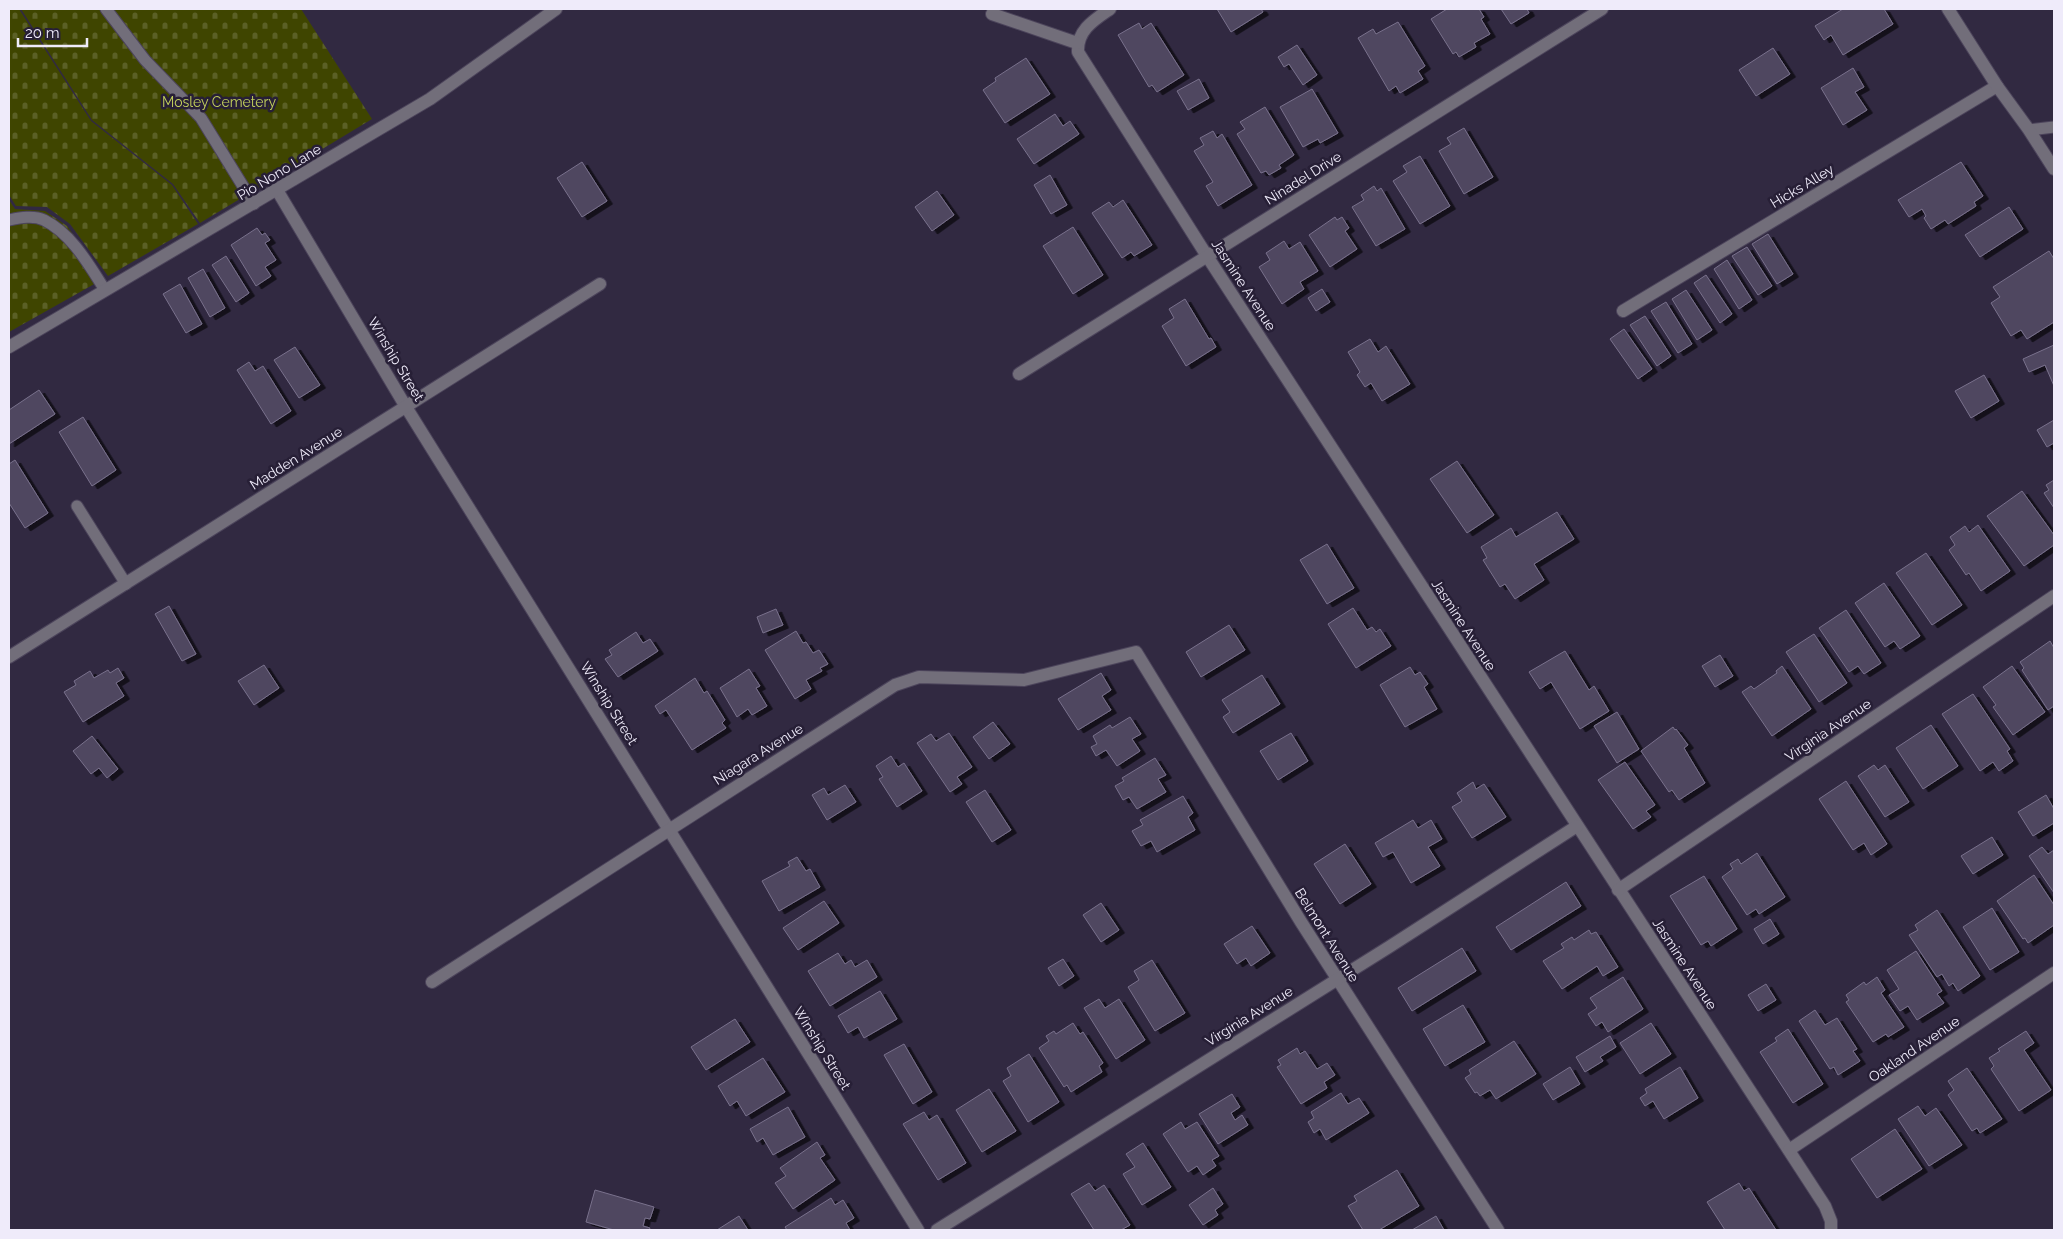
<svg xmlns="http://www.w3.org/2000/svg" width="2063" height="1239" viewBox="0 0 2063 1239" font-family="Raleway,sans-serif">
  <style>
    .cemetery { fill: url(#cemetery-stones) }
    .building { fill: #4f4760; stroke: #79718c; filter: url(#shadow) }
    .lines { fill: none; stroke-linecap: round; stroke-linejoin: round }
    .service-casing { stroke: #4c445b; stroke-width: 13 }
    .minor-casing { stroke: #4c445b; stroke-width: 14 }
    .tertiary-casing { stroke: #4c445b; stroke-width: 14 }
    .service { stroke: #726e7a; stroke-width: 11 }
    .minor { stroke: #726e7a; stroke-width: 12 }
    .tertiary { stroke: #726e7a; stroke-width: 12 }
    .labels { text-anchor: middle; stroke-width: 5; stroke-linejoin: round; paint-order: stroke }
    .park-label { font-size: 14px; fill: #c4d25c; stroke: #271f36 }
    .street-label { font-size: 14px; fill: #efebfa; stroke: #271f36 }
  </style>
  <defs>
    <pattern id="cemetery-stones" width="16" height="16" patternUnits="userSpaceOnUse" patternTransform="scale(1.25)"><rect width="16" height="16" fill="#3f4500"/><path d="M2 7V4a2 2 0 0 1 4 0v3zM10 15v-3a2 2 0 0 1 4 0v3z" fill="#5b6026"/></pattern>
    <filter id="shadow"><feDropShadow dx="5.5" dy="3" stdDeviation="0" flood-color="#0009"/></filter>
  </defs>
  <rect width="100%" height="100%" fill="#312941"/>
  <!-- cemetery -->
  <g class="cemetery">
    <polygon points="9,9 19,9 91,121 172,185 198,224 108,276 70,224 47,207 16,206 9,195"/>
    <polygon points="21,9 301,9 372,119 200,223 173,184 92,120"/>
    <polygon points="9,200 15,209 45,211 67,226 105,278 9,332"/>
  </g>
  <!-- building -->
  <g class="building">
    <polygon points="1217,9 1261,9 1263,12 1231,32"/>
    <polygon points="1447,9 1479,9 1484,17 1481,19 1490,34 1474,43 1476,47 1459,57 1456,52 1453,54 1431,19"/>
    <polygon points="1501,9 1527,9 1529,13 1511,24"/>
    <polygon points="1843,9 1884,9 1893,24 1843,55 1831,35 1824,40 1815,26"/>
    <polygon points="1398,22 1425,66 1418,71 1423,79 1400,93 1396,86 1389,91 1358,38 1373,29 1376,34"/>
    <polygon points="1139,23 1142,29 1151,23 1184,75 1157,92 1152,85 1149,87 1118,35"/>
    <polygon points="1297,45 1317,75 1303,85 1289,64 1284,67 1278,57"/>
    <polygon points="1773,48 1790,74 1756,96 1739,70"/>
    <polygon points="1026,58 1050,94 1005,123 983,90 996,81 995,78"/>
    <polygon points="1853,68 1864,87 1855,92 1867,110 1843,125 1821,88"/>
    <polygon points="1199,79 1209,98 1188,110 1177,91"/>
    <polygon points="1312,89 1338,133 1320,143 1318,139 1303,147 1280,107"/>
    <polygon points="1265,107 1294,155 1279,165 1281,168 1269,175 1266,171 1261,173 1237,134 1245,129 1240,122"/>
    <polygon points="1055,114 1063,126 1070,121 1079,134 1034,164 1017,139"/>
    <polygon points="1464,128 1493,177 1464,194 1439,151 1451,144 1447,138"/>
    <polygon points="1213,131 1217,138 1222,134 1252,185 1218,206 1206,186 1213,182 1194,151 1204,145 1200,138"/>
    <polygon points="1420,156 1450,206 1420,224 1393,181 1407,172 1403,166"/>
    <polygon points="582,162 607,201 582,217 557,178"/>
    <polygon points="1961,162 1983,196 1974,202 1976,206 1948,224 1945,220 1931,229 1924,218 1926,216 1922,209 1909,217 1898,200"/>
    <polygon points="1050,175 1067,205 1051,214 1034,185"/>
    <polygon points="1374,186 1377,191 1381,188 1405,229 1376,246 1352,207 1364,200 1361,195"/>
    <polygon points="937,191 954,215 932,231 915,207"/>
    <polygon points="1123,200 1152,245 1134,256 1131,252 1122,258 1092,213 1109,202 1113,207"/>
    <polygon points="2009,207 2023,229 1980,257 1965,235"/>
    <polygon points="1335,217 1337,220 1342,217 1349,228 1345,231 1357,249 1330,267 1309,235"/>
    <polygon points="1073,227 1103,275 1073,294 1043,246"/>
    <polygon points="257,228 262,235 265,233 270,240 265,243 276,260 265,267 271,276 256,286 231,245"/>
    <polygon points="1768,234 1793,274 1777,284 1752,244"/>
    <polygon points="1284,241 1289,249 1300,242 1318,271 1300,282 1304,289 1282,304 1259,267 1270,260 1266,253"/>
    <polygon points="1747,247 1772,286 1758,295 1732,256"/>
    <polygon points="2049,251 2054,259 2054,322 2027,339 2021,330 2011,336 1991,303 2000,297 1993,287"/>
    <polygon points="226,256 249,293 236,302 212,265"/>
    <polygon points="1727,260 1752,300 1739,309 1714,269"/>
    <polygon points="203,269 225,308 210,317 188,278"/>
    <polygon points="1706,275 1732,314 1720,323 1694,283"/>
    <polygon points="180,284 202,324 186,333 163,294"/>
    <polygon points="1322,289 1330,302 1316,311 1308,298"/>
    <polygon points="1686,290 1712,330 1697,340 1672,299"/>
    <polygon points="1185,299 1209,339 1211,338 1216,347 1186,366 1162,326 1174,318 1169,309"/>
    <polygon points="1666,302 1692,344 1678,353 1651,311"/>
    <polygon points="1645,316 1671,356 1657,366 1630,325"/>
    <polygon points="1624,329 1652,369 1638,379 1610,339"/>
    <polygon points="1370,339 1378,352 1386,346 1410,384 1382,401 1371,383 1365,387 1357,375 1360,372 1348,352"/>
    <polygon points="2054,345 2054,386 2045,365 2029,372 2023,359"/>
    <polygon points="295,347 320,385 299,398 274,360"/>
    <polygon points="249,362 255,371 263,366 291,411 271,424 237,370"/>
    <polygon points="1984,375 1999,401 1971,418 1955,391"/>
    <polygon points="39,390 55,414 9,444 9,410"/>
    <polygon points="83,417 116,470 92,486 59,432"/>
    <polygon points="2054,420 2054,443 2047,447 2037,430"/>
    <polygon points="15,460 48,513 25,528 9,503 9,464"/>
    <polygon points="1457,461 1494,515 1467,533 1430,479"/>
    <polygon points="2054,480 2054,508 2044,493 2049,490 2046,485"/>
    <polygon points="2022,491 2054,535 2054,545 2024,566 1987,516"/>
    <polygon points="1557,512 1574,539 1534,564 1544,580 1515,599 1505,584 1500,587 1483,560 1487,558 1481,547 1511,528 1516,537"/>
    <polygon points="1978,525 2010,571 1981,591 1969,573 1966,575 1949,550 1955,545 1950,537 1965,526 1969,532"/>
    <polygon points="1327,544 1354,588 1327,604 1300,560"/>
    <polygon points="1926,553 1962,605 1932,625 1896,573"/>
    <polygon points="1884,583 1920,636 1900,649 1894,641 1885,647 1855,603"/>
    <polygon points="169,606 196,654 182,661 155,614"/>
    <polygon points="1353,608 1367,630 1372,627 1376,632 1380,629 1391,646 1356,668 1328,624"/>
    <polygon points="776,609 783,625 763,633 757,617"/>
    <polygon points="1846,610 1881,663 1864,674 1858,666 1849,672 1819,628"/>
    <polygon points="1229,625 1245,650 1201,677 1186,652"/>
    <polygon points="796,631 803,643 806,642 813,653 819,650 828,664 820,668 822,671 806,680 811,689 795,699 765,650"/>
    <polygon points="636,632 643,643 650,639 658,651 618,677 605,659 612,655 609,650"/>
    <polygon points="1814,634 1847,683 1819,702 1786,652"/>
    <polygon points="2050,641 2054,648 2054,706 2048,710 2022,670 2024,668 2020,662"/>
    <polygon points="1565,651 1589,690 1594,686 1609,711 1580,729 1551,682 1540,689 1529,672"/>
    <polygon points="1720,655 1733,676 1715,687 1702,666"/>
    <polygon points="264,665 279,688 254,705 238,681"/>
    <polygon points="1782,666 1811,709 1772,736 1742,692 1751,686 1754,689 1777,673 1776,671"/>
    <polygon points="2012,666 2045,712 2013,735 1993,707 1996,705 1983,687"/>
    <polygon points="1410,667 1415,675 1420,672 1428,684 1424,687 1437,709 1405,727 1380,685"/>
    <polygon points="118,668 124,678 116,683 124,696 83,722 64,692 76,685 74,681 90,671 94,678 108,670 110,673"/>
    <polygon points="749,669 760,686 756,688 767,706 752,715 748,709 737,717 720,688"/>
    <polygon points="1101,673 1111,690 1102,696 1111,710 1078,730 1058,699"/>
    <polygon points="1262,675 1280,704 1233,733 1223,717 1230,712 1222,700"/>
    <polygon points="695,678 704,693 707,691 725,720 722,723 726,728 692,750 666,710 660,714 655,706"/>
    <polygon points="1973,694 2010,749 2007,751 2013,761 1999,771 1993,762 1980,771 1942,714"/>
    <polygon points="1617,712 1639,749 1617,763 1594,726"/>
    <polygon points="1130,717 1141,734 1132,739 1140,751 1117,766 1106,750 1096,756 1091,747 1097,744 1093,736 1110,725 1112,728"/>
    <polygon points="993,722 1010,744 989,759 973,737"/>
    <polygon points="1931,725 1958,766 1923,789 1896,748"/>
    <polygon points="1673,727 1675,730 1676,729 1688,745 1684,748 1705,783 1679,800 1672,790 1669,792 1641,751"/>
    <polygon points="949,733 972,767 957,777 962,784 950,792 917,743 931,734 936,741"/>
    <polygon points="1291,733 1308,761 1278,780 1260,751"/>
    <polygon points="92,736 118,769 107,778 99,768 91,774 73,751"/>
    <polygon points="891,756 898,767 904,763 922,791 897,807 879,779 883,777 876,766"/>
    <polygon points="1155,758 1166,775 1158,779 1166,792 1137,809 1129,797 1123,800 1115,786 1124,781 1122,778"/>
    <polygon points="1625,762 1655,805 1646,811 1651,817 1633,829 1598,780"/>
    <polygon points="1874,765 1878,770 1885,765 1909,802 1885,817 1858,776"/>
    <polygon points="1846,781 1887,844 1871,855 1864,843 1853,850 1819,799"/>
    <polygon points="1473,782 1476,789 1484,784 1506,817 1472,838 1452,807 1462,801 1457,793"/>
    <polygon points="845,785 856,802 827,820 812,795 824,788 828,795"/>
    <polygon points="985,790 1011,830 992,842 966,802"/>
    <polygon points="2046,795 2054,809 2054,823 2033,836 2018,812"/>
    <polygon points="1183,796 1193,813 1188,817 1195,830 1157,852 1151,841 1141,846 1132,831 1143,825 1140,820"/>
    <polygon points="1413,820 1418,828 1431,820 1442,839 1428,847 1440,866 1411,883 1393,852 1383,857 1375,843"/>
    <polygon points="1992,837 2003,855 1973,874 1961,856"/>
    <polygon points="1345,844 1371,884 1340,904 1314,864"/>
    <polygon points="2042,847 2048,854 2054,850 2054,893 2029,856"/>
    <polygon points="1757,853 1785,897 1759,914 1756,909 1747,915 1722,877 1733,869 1730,864 1738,859 1741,864"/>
    <polygon points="797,857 806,871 810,869 820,887 779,911 762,881 790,866 788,862"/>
    <polygon points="2034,875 2054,905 2054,925 2028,943 2025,938 2023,939 1997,901"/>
    <polygon points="1704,876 1737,929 1711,946 1708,941 1701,945 1670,896"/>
    <polygon points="1566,882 1581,906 1511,950 1496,927"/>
    <polygon points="824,901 839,923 798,950 783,928"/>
    <polygon points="1101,903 1119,930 1101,942 1083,915"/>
    <polygon points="1992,908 2019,952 1990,970 1963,927"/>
    <polygon points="1937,910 1980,976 1958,991 1953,983 1949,986 1942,974 1937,977 1909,935 1918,930 1915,925"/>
    <polygon points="1770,919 1779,934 1763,944 1754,929"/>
    <polygon points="1252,926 1270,953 1251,966 1246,958 1237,964 1224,944"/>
    <polygon points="1589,930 1591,934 1596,932 1618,967 1603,976 1597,966 1562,989 1543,961 1564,948 1561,944 1572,937 1574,940"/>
    <polygon points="1462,948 1476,971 1412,1011 1398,988"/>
    <polygon points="1916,951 1942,991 1937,994 1944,1003 1917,1020 1908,1006 1900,1011 1889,995 1899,989 1887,970"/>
    <polygon points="838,953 845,964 851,960 855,967 867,960 877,977 830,1006 808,971"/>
    <polygon points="1063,959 1074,976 1059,986 1048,968"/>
    <polygon points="1152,960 1185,1013 1155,1031 1128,987 1139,980 1134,971"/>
    <polygon points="1623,977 1643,1009 1608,1032 1602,1022 1596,1026 1588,1014 1597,1008 1590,998"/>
    <polygon points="1877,977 1885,990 1881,993 1904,1027 1888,1037 1886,1034 1873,1042 1846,1002 1849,1000 1846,995 1864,982 1866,985"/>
    <polygon points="1766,984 1776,1000 1758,1011 1748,995"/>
    <polygon points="880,991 897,1019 864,1038 858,1027 848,1033 838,1016"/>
    <polygon points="1099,999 1105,1008 1119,999 1145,1040 1116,1059 1084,1008"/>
    <polygon points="1463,1005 1485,1042 1445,1066 1423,1029"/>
    <polygon points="1815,1010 1825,1025 1837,1018 1857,1049 1853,1051 1860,1061 1838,1075 1834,1067 1830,1069 1799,1021"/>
    <polygon points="735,1019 750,1042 706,1070 691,1047"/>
    <polygon points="1073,1023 1080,1034 1083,1032 1103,1063 1099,1066 1102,1072 1071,1092 1067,1085 1064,1087 1039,1048 1049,1041 1046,1036 1054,1031 1056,1034"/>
    <polygon points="1651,1023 1671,1054 1640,1074 1620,1043"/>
    <polygon points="1788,1029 1823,1084 1793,1103 1760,1052 1777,1041 1775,1038"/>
    <polygon points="2026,1031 2034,1043 2024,1050 2051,1090 2019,1111 1991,1069 1994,1066 1989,1058 2000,1051 1998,1049"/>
    <polygon points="1610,1036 1616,1047 1600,1057 1603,1061 1585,1072 1576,1057"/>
    <polygon points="1514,1041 1536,1074 1496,1099 1490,1090 1480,1096 1477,1092 1475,1093 1465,1078 1471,1074 1469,1070"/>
    <polygon points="904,1044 932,1092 913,1104 884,1055"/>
    <polygon points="1297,1048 1300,1054 1305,1051 1317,1069 1327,1063 1335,1075 1324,1082 1327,1088 1301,1104 1277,1067 1281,1065 1278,1060"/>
    <polygon points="1029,1054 1059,1102 1028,1122 1003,1081 1011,1076 1007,1068"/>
    <polygon points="763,1058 785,1092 746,1116 737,1101 730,1106 718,1086"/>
    <polygon points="1570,1067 1580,1084 1553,1100 1543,1084"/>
    <polygon points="1680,1067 1698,1098 1664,1119 1653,1101 1645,1106 1640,1098 1647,1093 1645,1089"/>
    <polygon points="1967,1068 2002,1119 1980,1133 1977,1128 1972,1131 1948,1095 1954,1090 1948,1081"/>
    <polygon points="989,1089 1016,1131 982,1152 956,1110"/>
    <polygon points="1341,1093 1348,1104 1359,1098 1369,1113 1326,1140 1320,1129 1314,1133 1308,1122 1314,1118 1311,1112"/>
    <polygon points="1232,1094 1240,1107 1231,1113 1235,1120 1242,1115 1248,1125 1218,1144 1199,1114"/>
    <polygon points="1918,1106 1925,1116 1936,1108 1962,1145 1929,1166 1898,1119"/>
    <polygon points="788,1107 805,1137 773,1155 763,1138 757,1142 750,1129"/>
    <polygon points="924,1112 929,1120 937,1115 966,1163 938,1180 903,1124"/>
    <polygon points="1181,1122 1185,1129 1197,1122 1219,1156 1212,1160 1216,1166 1203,1175 1197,1166 1188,1172 1163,1134"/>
    <polygon points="1895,1129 1922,1169 1877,1198 1851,1159"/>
    <polygon points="817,1142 825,1155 820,1158 835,1180 793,1209 775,1183 786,1176 780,1168"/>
    <polygon points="1143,1143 1171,1187 1142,1205 1123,1174 1135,1167 1126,1154"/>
    <polygon points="1397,1170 1419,1206 1379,1230 1363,1230 1348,1206 1357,1201 1354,1196"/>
    <polygon points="1089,1183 1095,1191 1104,1185 1130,1225 1121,1230 1094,1230 1071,1194"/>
    <polygon points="1739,1183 1744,1191 1749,1188 1776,1230 1725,1230 1707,1202"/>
    <polygon points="1213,1188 1223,1204 1215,1210 1218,1215 1203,1225 1189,1205"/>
    <polygon points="595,1190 654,1207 650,1219 645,1218 643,1226 650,1228 649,1230 614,1230 586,1222"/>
    <polygon points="831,1198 835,1205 843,1200 854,1218 846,1223 850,1230 787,1230 785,1227"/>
    <polygon points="739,1216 748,1230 717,1230"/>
    <polygon points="1436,1216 1444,1230 1412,1230"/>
  </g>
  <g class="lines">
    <!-- service casing -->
    <g class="service-casing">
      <g id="service">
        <polyline points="106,9 145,60 201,118 254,204"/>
        <polyline points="2029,130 2054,127"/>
        <path d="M 9,220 C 19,218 33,215 44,220 C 72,234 89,265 105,290"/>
        <polyline points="77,506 126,584"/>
      </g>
    </g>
    <!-- minor casing -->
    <g class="minor-casing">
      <g id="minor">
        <path d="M 1110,9 C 1094,20 1077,30 1078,52 L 1207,256 L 1825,1206 L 1831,1221 L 1831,1230"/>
        <polyline points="992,14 1077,43"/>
        <polyline points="277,190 406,407 918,1230"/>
        <polyline points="1623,311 1997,86"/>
        <polyline points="9,347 430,99 556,9"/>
        <polyline points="1019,374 1602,9"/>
        <polyline points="9,657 600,284"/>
        <polyline points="1618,890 2054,596"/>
        <polyline points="432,982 895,685 919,677 1024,680 1136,652 1301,922 1498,1230"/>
        <polyline points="1789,1150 2054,973"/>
        <polyline points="937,1230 1389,947 1577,826"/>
      </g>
    </g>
    <!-- tertiary casing -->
    <g class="tertiary-casing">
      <polyline id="tertiary" points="1948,9 1997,86 2029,130 2054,169"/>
    </g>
    <!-- service -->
    <use href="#service" class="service"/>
    <!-- minor -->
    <use href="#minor" class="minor"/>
    <!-- tertiary -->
    <use href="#tertiary" class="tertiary"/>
  </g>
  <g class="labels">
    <!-- park labels -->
    <g class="park-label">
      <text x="219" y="107">Mosley Cemetery</text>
    </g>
    <!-- street labels -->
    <g class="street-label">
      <text transform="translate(279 172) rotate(-31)" y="5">Pio Nono Lane</text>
      <text transform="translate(1303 178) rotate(-32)" y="5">Ninadel Drive</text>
      <text transform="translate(1802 186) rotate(-31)" y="5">Hicks Alley</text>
      <text transform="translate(1244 285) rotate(57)" y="5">Jasmine Avenue</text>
      <text transform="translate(396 359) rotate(59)" y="5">Winship Street</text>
      <text transform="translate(296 458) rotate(-32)" y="5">Madden Avenue</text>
      <text transform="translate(1464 625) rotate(57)" y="5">Jasmine Avenue</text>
      <text transform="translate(609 703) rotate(58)" y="5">Winship Street</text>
      <text transform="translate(1828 730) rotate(-34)" y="5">Virginia Avenue</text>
      <text transform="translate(758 754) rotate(-32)" y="5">Niagara Avenue</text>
      <text transform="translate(1327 935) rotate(58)" y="5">Belmont Avenue</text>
      <text transform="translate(1685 964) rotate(57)" y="5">Jasmine Avenue</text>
      <text transform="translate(1249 1016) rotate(-32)" y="5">Virginia Avenue</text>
      <text transform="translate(822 1048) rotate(58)" y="5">Winship Street</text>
      <text transform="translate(1914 1049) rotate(-34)" y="5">Oakland Avenue</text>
    </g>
  </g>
  <!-- border -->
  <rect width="2063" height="1239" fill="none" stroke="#efebfa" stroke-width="20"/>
  <!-- scale -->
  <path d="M18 38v8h69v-8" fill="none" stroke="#efebfa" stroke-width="2.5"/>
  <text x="25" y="38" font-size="15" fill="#efebfa" stroke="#271f36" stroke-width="4" paint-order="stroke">20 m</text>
</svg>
